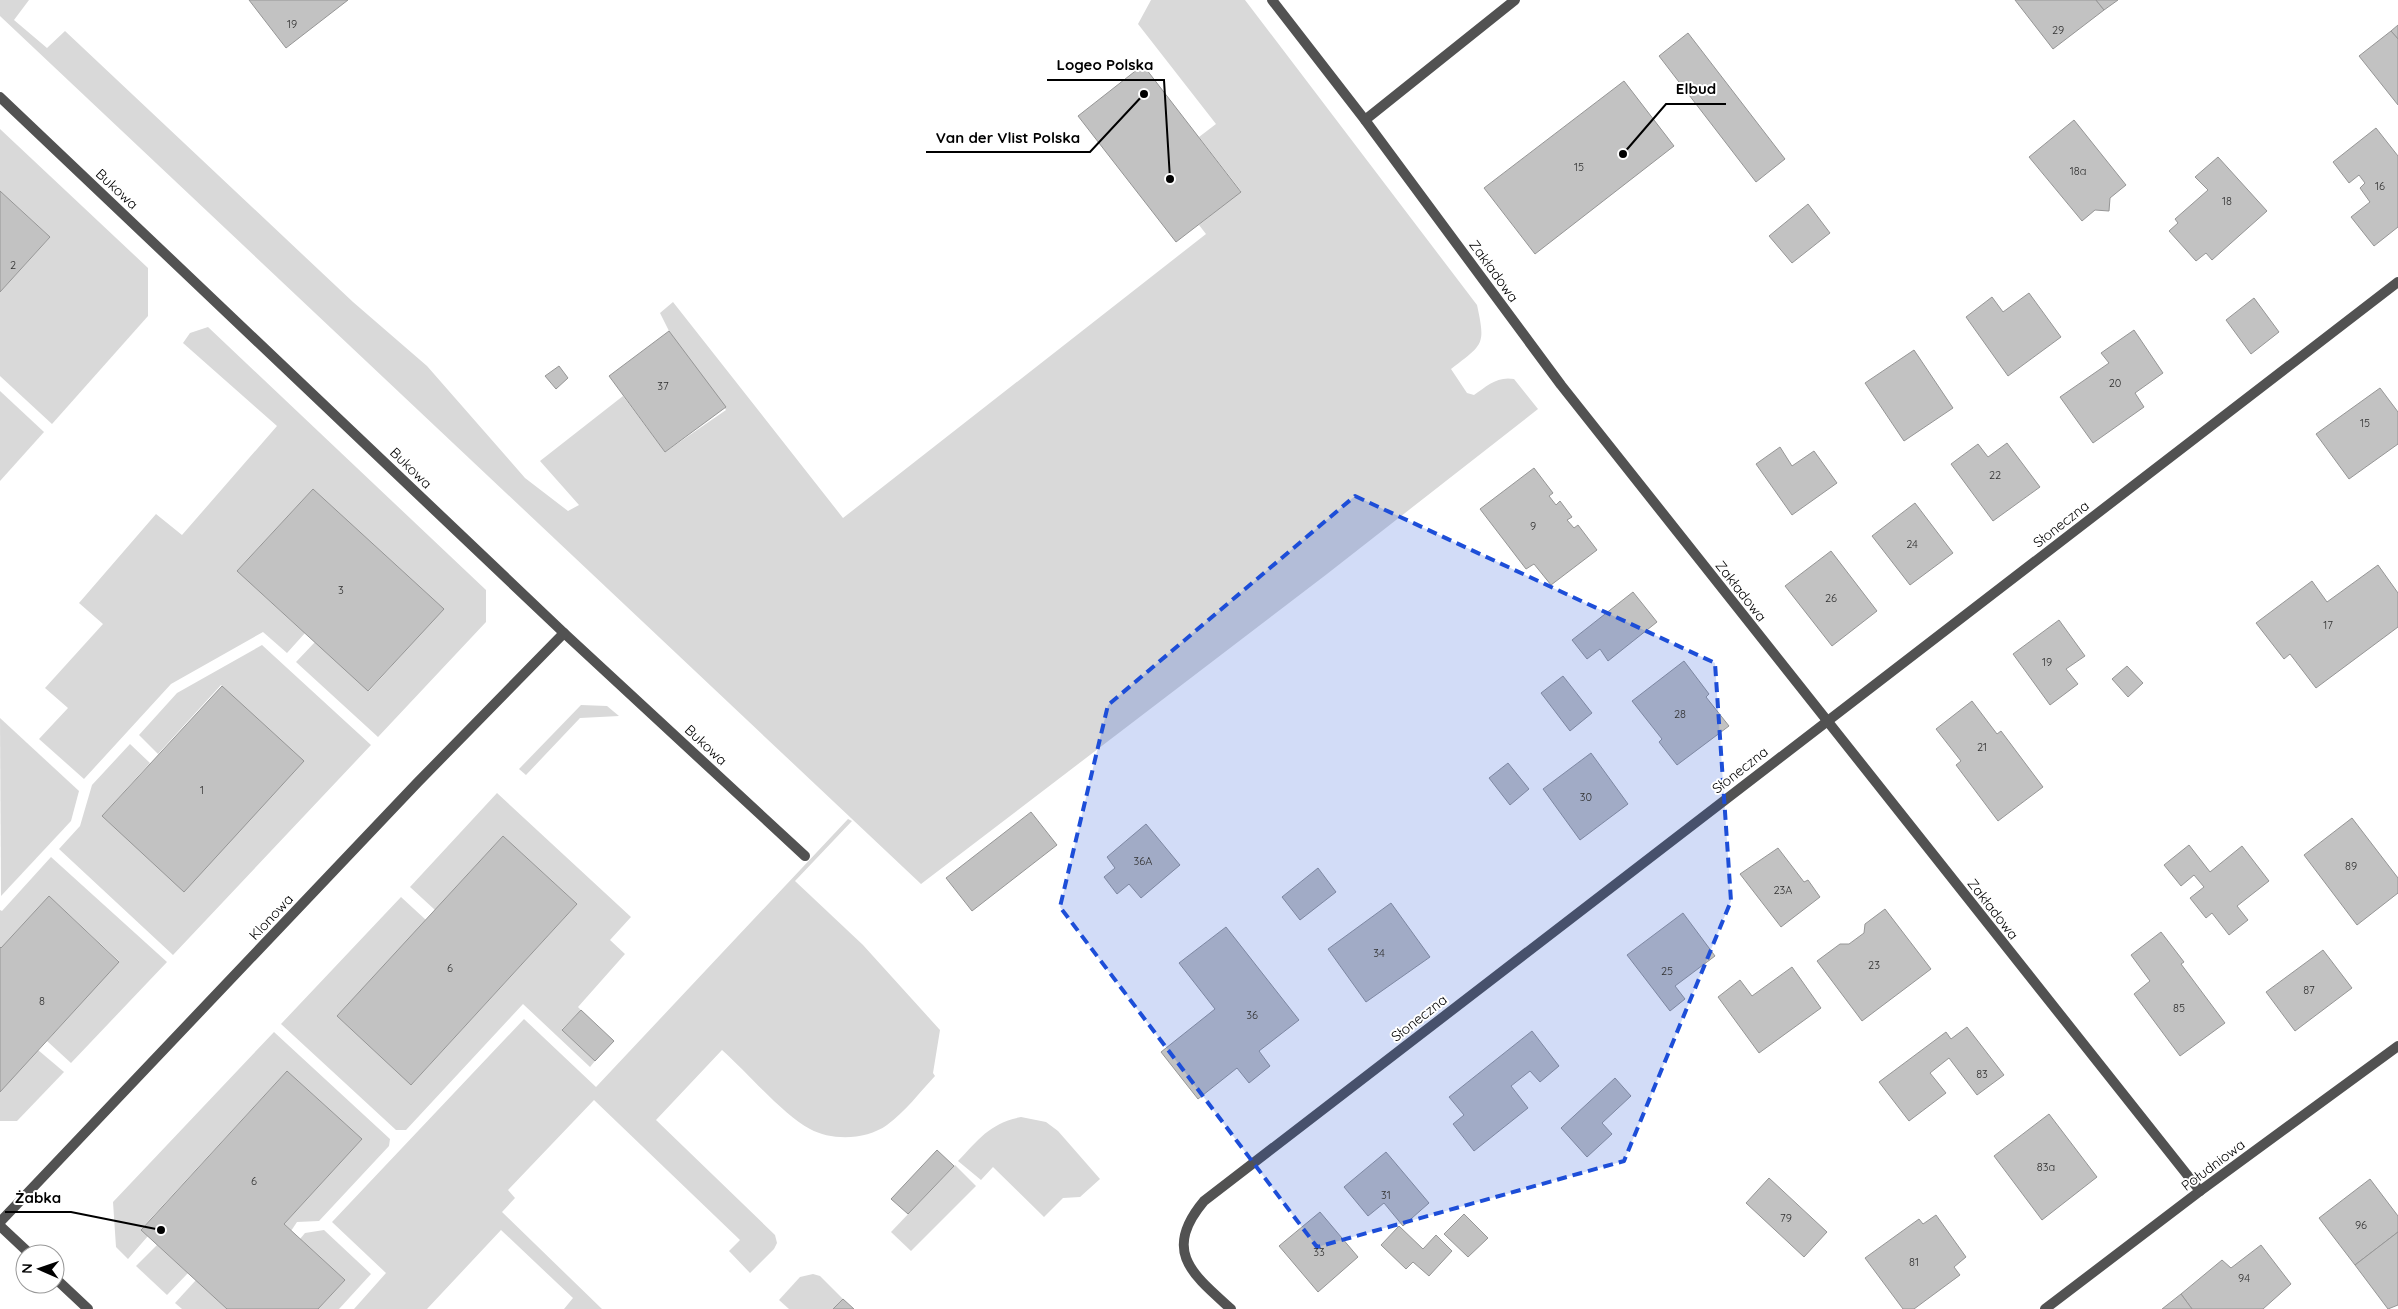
<svg xmlns="http://www.w3.org/2000/svg" width="2398" height="1309" viewBox="0 0 2398 1309" font-family="Quicksand,sans-serif">
  <style>
    .green { fill: #d9d9d9 }
    .building { fill: #c2c2c2; stroke: #969696 }
    .lines { fill: none; stroke-linecap: round; stroke-linejoin: round }
    .service { stroke: #525252; stroke-width: 10 }
    .minor { stroke: #525252; stroke-width: 10 }
    .marked { fill: #1d4ed8; fill-opacity: 0.2; stroke: #1d4ed8; stroke-width: 4; stroke-dasharray: 10 6; stroke-linejoin: round }
    .labels { text-anchor: middle; stroke-width: 4; stroke-linejoin: round; paint-order: stroke }
    .number-label { font-size: 11px; fill: #303030 }
    .street-label { font-size: 14px; fill: #000; stroke: #fff }
    .leader { fill: none; stroke: #000; stroke-width: 2 }
    .callout-dot { fill: #000; stroke: #fff; stroke-width: 2 }
    .callout-label { font-size: 15px; text-anchor: middle; font-weight: bold; fill: #000; stroke: #fff; stroke-width: 4; stroke-linejoin: round; paint-order: stroke }
  </style>
  <rect width="100%" height="100%" fill="#fff"/>
  <!-- green -->
  <g class="green">
    <path d="M 0,0 L 29,0 L 14,20 L 47,48 L 65,31 L 353,302 L 427,366 L 525,478 L 568,511 L 579,505 L 540,461 L 623,396 L 665,452 L 726,410 L 669,331 L 660,313 L 673,302 L 843,518 L 1206,234 L 1199,225 L 1241,191 L 1199,137 L 1216,124 L 1138,24 L 1151,0 L 1245,0 L 1477,305 C 1486,346 1483,344 1451,369 L 1467,393 L 1474,395 C 1487,386 1497,376 1514,379 L 1538,409 L 1327,574 L 921,884 L 0,16 Z"/>
    <polygon points="0,129 148,268 148,316 52,424 0,376 0,292 50,237 0,191"/>
    <polygon points="208,327 486,590 486,622 378,737 296,662 315,642 369,691 443,609 313,489 237,571 305,633 287,653 263,632 171,684 84,779 39,739 68,708 45,688 103,624 79,603 156,514 182,535 277,426 183,343 190,333"/>
    <polygon points="0,391 44,432 0,481"/>
    <polygon points="262,645 371,745 173,955 59,849 80,826 92,785 130,744 150,763 102,816 184,891 303,761 221,685 158,754 139,735 177,693"/>
    <polygon points="581,705 607,706 619,716 580,718 526,775 519,769"/>
    <polygon points="0,718 79,791 71,821 1,896"/>
    <polygon points="497,793 631,917 610,940 625,954 578,1007 581,1010 562,1029 595,1061 590,1067 523,1004 406,1130 396,1130 281,1024 401,897 426,920 337,1016 412,1084 577,904 503,836 435,910 410,887"/>
    <path d="M 848,819 L 852,821 L 795,881 L 863,945 L 940,1030 L 933,1073 L 935,1076 C 920,1092 905,1112 887,1125 C 866,1140 832,1141 810,1129 C 782,1114 747,1072 722,1050 L 656,1120 L 775,1235 L 777,1243 L 774,1249 L 750,1273 L 729,1251 L 740,1240 L 594,1100 L 508,1190 L 515,1198 L 502,1212 L 602,1309 L 564,1309 L 573,1298 L 501,1230 L 427,1309 L 354,1309 L 386,1273 L 332,1222 L 524,1019 L 596,1087 Z"/>
    <polygon points="51,857 167,962 71,1063 47,1041 119,961 49,896 1,948 0,947 0,910 2,911"/>
    <polygon points="274,1032 390,1139 389,1146 319,1221 297,1222 291,1231 284,1224 362,1139 287,1071 141,1229 148,1236 128,1259 116,1247 113,1202"/>
    <polygon points="38,1050 64,1072 17,1121 0,1121 0,1092"/>
    <path d="M 1021,1117 L 1046,1122 L 1058,1131 L 1100,1179 L 1080,1197 L 1063,1198 L 1044,1217 L 993,1167 L 981,1180 L 958,1161 C 979,1139 990,1123 1021,1117 Z"/>
    <polygon points="955,1165 976,1186 911,1251 891,1232"/>
    <polygon points="324,1230 371,1274 339,1309 318,1309 345,1280 300,1239 305,1233"/>
    <polygon points="157,1245 188,1273 167,1295 136,1266"/>
    <polygon points="813,1274 820,1276 843,1299 833,1309 789,1309 779,1300 800,1277"/>
    <polygon points="196,1280 227,1309 182,1309 175,1303"/>
  </g>
  <!-- building -->
  <g class="building">
    <polygon points="249,0 348,0 286,48"/>
    <polygon points="2015,0 2096,0 2104,10 2053,49"/>
    <polygon points="2096,0 2118,0 2104,10"/>
    <polygon points="2398,25 2398,39 2391,31"/>
    <polygon points="2391,31 2398,39 2398,105 2359,56"/>
    <polygon points="1688,33 1785,159 1756,182 1659,56"/>
    <polygon points="1143,65 1241,192 1176,242 1078,116"/>
    <polygon points="1624,81 1674,146 1535,254 1484,188"/>
    <polygon points="2074,120 2126,185 2110,198 2109,211 2095,210 2082,221 2029,157"/>
    <polygon points="2376,128 2398,156 2398,227 2374,246 2351,217 2370,202 2360,188 2365,183 2359,175 2349,183 2333,162"/>
    <polygon points="2218,157 2267,211 2212,260 2206,253 2196,261 2169,231 2178,223 2175,219 2208,190 2195,177"/>
    <polygon points="0,191 50,237 0,292"/>
    <polygon points="1808,204 1830,233 1792,263 1769,236"/>
    <polygon points="2029,293 2061,337 2008,376 1966,317 1992,297 2003,312"/>
    <polygon points="2254,298 2279,332 2251,354 2226,320"/>
    <polygon points="2134,330 2163,373 2135,393 2144,407 2093,443 2060,397 2109,363 2101,353"/>
    <polygon points="669,331 726,407 665,452 609,376"/>
    <polygon points="1914,350 1953,408 1904,441 1865,383"/>
    <polygon points="559,366 568,378 556,389 545,376"/>
    <polygon points="2380,388 2398,412 2398,444 2349,479 2316,434"/>
    <polygon points="2007,443 2040,487 1993,521 1951,464 1978,444 1988,457"/>
    <polygon points="1780,447 1792,466 1814,451 1837,483 1792,515 1756,464"/>
    <polygon points="1534,468 1553,493 1549,496 1556,505 1560,501 1572,517 1567,520 1574,528 1578,525 1597,550 1551,585 1534,564 1526,569 1480,509"/>
    <polygon points="313,489 444,609 368,691 237,571"/>
    <polygon points="1915,503 1953,553 1910,585 1872,536"/>
    <polygon points="1831,551 1877,611 1832,646 1785,586"/>
    <polygon points="2378,565 2398,593 2398,627 2316,688 2290,654 2284,659 2256,623 2312,581 2327,602"/>
    <polygon points="1633,592 1657,622 1608,661 1600,649 1587,659 1572,640"/>
    <polygon points="2059,620 2085,656 2066,669 2078,684 2050,705 2013,654"/>
    <polygon points="1684,661 1709,694 1706,697 1729,726 1677,765 1659,742 1662,739 1632,701"/>
    <polygon points="2127,666 2143,683 2128,697 2112,679"/>
    <polygon points="1563,676 1592,713 1570,731 1541,693"/>
    <polygon points="222,686 304,761 184,892 102,816"/>
    <polygon points="1972,701 1997,734 2001,731 2043,787 1998,821 1956,765 1961,761 1936,729"/>
    <polygon points="1591,753 1628,804 1580,840 1543,789"/>
    <polygon points="1508,763 1529,789 1510,805 1489,778"/>
    <polygon points="1031,812 1057,845 972,911 946,878"/>
    <polygon points="2352,818 2398,878 2398,893 2357,925 2304,855"/>
    <polygon points="1146,824 1180,865 1141,898 1129,884 1117,894 1104,877 1115,868 1107,857"/>
    <polygon points="503,836 577,904 411,1085 337,1016"/>
    <polygon points="2189,845 2210,872 2242,846 2269,881 2237,906 2248,920 2229,935 2212,913 2206,918 2190,898 2204,887 2194,875 2181,886 2164,865"/>
    <polygon points="1778,848 1804,882 1808,880 1820,897 1781,927 1740,874"/>
    <polygon points="1318,868 1336,892 1300,920 1282,897"/>
    <polygon points="49,896 119,962 0,1092 0,947 1,948"/>
    <polygon points="1391,903 1430,957 1366,1002 1328,949"/>
    <polygon points="1885,909 1931,969 1862,1021 1817,961 1840,944 1849,944 1864,933 1865,924"/>
    <polygon points="1683,913 1715,956 1675,986 1685,999 1670,1011 1627,955"/>
    <polygon points="1226,927 1299,1020 1259,1051 1270,1066 1249,1083 1237,1068 1198,1099 1161,1052 1215,1009 1179,963"/>
    <polygon points="2161,932 2184,962 2181,964 2225,1023 2180,1056 2134,994 2150,981 2131,955"/>
    <polygon points="2323,950 2352,988 2295,1031 2266,992"/>
    <polygon points="1792,967 1821,1008 1759,1053 1718,997 1740,980 1752,996"/>
    <polygon points="581,1010 614,1041 595,1061 562,1030"/>
    <polygon points="1967,1027 2004,1075 1977,1095 1949,1058 1930,1073 1946,1093 1909,1121 1879,1082 1946,1032 1951,1039"/>
    <polygon points="1532,1031 1559,1066 1540,1082 1530,1071 1511,1086 1528,1108 1474,1151 1453,1124 1464,1115 1449,1097"/>
    <polygon points="287,1071 362,1139 284,1224 345,1280 318,1309 227,1309 141,1230"/>
    <polygon points="1615,1078 1631,1096 1602,1123 1612,1134 1587,1157 1561,1128"/>
    <polygon points="2049,1114 2097,1177 2042,1220 1994,1156"/>
    <polygon points="937,1150 954,1166 908,1214 891,1199"/>
    <polygon points="1386,1152 1429,1203 1403,1226 1384,1203 1368,1216 1344,1187"/>
    <polygon points="1769,1178 1827,1232 1804,1257 1746,1203"/>
    <polygon points="2370,1179 2398,1216 2398,1232 2355,1265 2319,1218"/>
    <polygon points="1320,1212 1358,1257 1318,1292 1279,1246"/>
    <polygon points="1464,1214 1488,1238 1468,1257 1444,1234"/>
    <polygon points="1936,1215 1966,1257 1954,1267 1960,1275 1914,1309 1903,1309 1865,1258 1919,1219 1923,1224"/>
    <polygon points="1399,1226 1423,1249 1436,1235 1452,1251 1429,1276 1413,1262 1406,1269 1381,1245"/>
    <polygon points="2398,1232 2398,1305 2388,1309 2355,1265"/>
    <polygon points="2261,1245 2291,1284 2263,1309 2192,1309 2181,1294 2222,1260 2231,1268"/>
    <polygon points="2181,1294 2192,1309 2162,1309"/>
    <polygon points="843,1299 854,1309 833,1309"/>
  </g>
  <g class="lines">
    <!-- service -->
    <polyline class="service" points="1365,120 1515,0"/>
    <!-- minor -->
    <g class="minor">
      <polyline points="1272,0 1365,120 1561,385 2200,1191"/>
      <polyline points="0,97 564,633 805,856"/>
      <polyline points="0,1222 418,782 564,633"/>
      <polyline points="0,1226 30,1254"/>
      <polyline points="55,1278 88,1309"/>
      <path d="M 1231,1309 C 1192,1274 1162,1251 1204,1201 L 2398,282"/>
      <polyline points="2045,1309 2200,1191 2398,1046"/>
    </g>
  </g>
  <!-- marked area -->
  <path class="marked" d="M 1355,496 L 1715,663 L 1731,901 L 1624,1161 L 1317,1247 L 1060,907 L 1108,705 Z"/>
  <g class="labels">
    <!-- number labels -->
    <g class="number-label">
      <text x="292" y="28">19</text>
      <text x="2058" y="34">29</text>
      <text x="1579" y="171">15</text>
      <text x="2078" y="175">18a</text>
      <text x="2380" y="190">16</text>
      <text x="2227" y="205">18</text>
      <text x="13" y="269">2</text>
      <text x="2115" y="387">20</text>
      <text x="663" y="390">37</text>
      <text x="2365" y="427">15</text>
      <text x="1995" y="479">22</text>
      <text x="1533" y="530">9</text>
      <text x="1912" y="548">24</text>
      <text x="341" y="594">3</text>
      <text x="1831" y="602">26</text>
      <text x="2328" y="629">17</text>
      <text x="2047" y="666">19</text>
      <text x="1680" y="718">28</text>
      <text x="1982" y="751">21</text>
      <text x="202" y="794">1</text>
      <text x="1586" y="801">30</text>
      <text x="1143" y="865">36A</text>
      <text x="2351" y="870">89</text>
      <text x="1783" y="894">23A</text>
      <text x="1379" y="957">34</text>
      <text x="1874" y="969">23</text>
      <text x="450" y="972">6</text>
      <text x="1667" y="975">25</text>
      <text x="2309" y="994">87</text>
      <text x="42" y="1005">8</text>
      <text x="2179" y="1012">85</text>
      <text x="1252" y="1019">36</text>
      <text x="1982" y="1078">83</text>
      <text x="2046" y="1171">83a</text>
      <text x="254" y="1185">6</text>
      <text x="1386" y="1199">31</text>
      <text x="1786" y="1222">79</text>
      <text x="2361" y="1229">96</text>
      <text x="1319" y="1256">33</text>
      <text x="1914" y="1266">81</text>
      <text x="2244" y="1282">94</text>
    </g>
    <!-- street labels -->
    <g class="street-label">
      <text transform="translate(117 189) rotate(43)" y="5">Bukowa</text>
      <text transform="translate(1494 271) rotate(54)" y="5">Zakładowa</text>
      <text transform="translate(411 468) rotate(44)" y="5">Bukowa</text>
      <text transform="translate(2061 524) rotate(-38)" y="5">Słoneczna</text>
      <text transform="translate(1741 591) rotate(52)" y="5">Zakładowa</text>
      <text transform="translate(706 745) rotate(43)" y="5">Bukowa</text>
      <text transform="translate(1740 770) rotate(-38)" y="5">Słoneczna</text>
      <text transform="translate(1993 909) rotate(52)" y="5">Zakładowa</text>
      <text transform="translate(271 917) rotate(-47)" y="5">Klonowa</text>
      <text transform="translate(1419 1018) rotate(-38)" y="5">Słoneczna</text>
      <text transform="translate(2213 1165) rotate(-37)" y="5">Południowa</text>
    </g>
  </g>
  <!-- callouts -->
  <path class="leader" d="M1170 179L1164 80H1047M1623 154L1666 104H1726M1144 94L1090 152H926M161 1230L71 1212H5"/>
  <g class="callout-dot">
    <circle cx="1170" cy="179" r="5"/>
    <circle cx="1623" cy="154" r="5"/>
    <circle cx="1144" cy="94" r="5"/>
    <circle cx="161" cy="1230" r="5"/>
  </g>
  <g class="callout-label">
    <text x="1105" y="70">Logeo Polska</text>
    <text x="1696" y="94">Elbud</text>
    <text x="1008" y="143">Van der Vlist Polska</text>
    <text x="38" y="1203">Żabka</text>
  </g>
  <!-- north arrow -->
  <g transform="translate(40 1269) rotate(272)"><circle r="24" fill="#ffffff" stroke="#999999"/>
  <path d="M0-4L9 19L0 12L-9 19Z" fill="#000000"/>
  <text y="-8" font-size="14" font-weight="bold" text-anchor="middle" fill="#000000">N</text>
  </g>
</svg>
